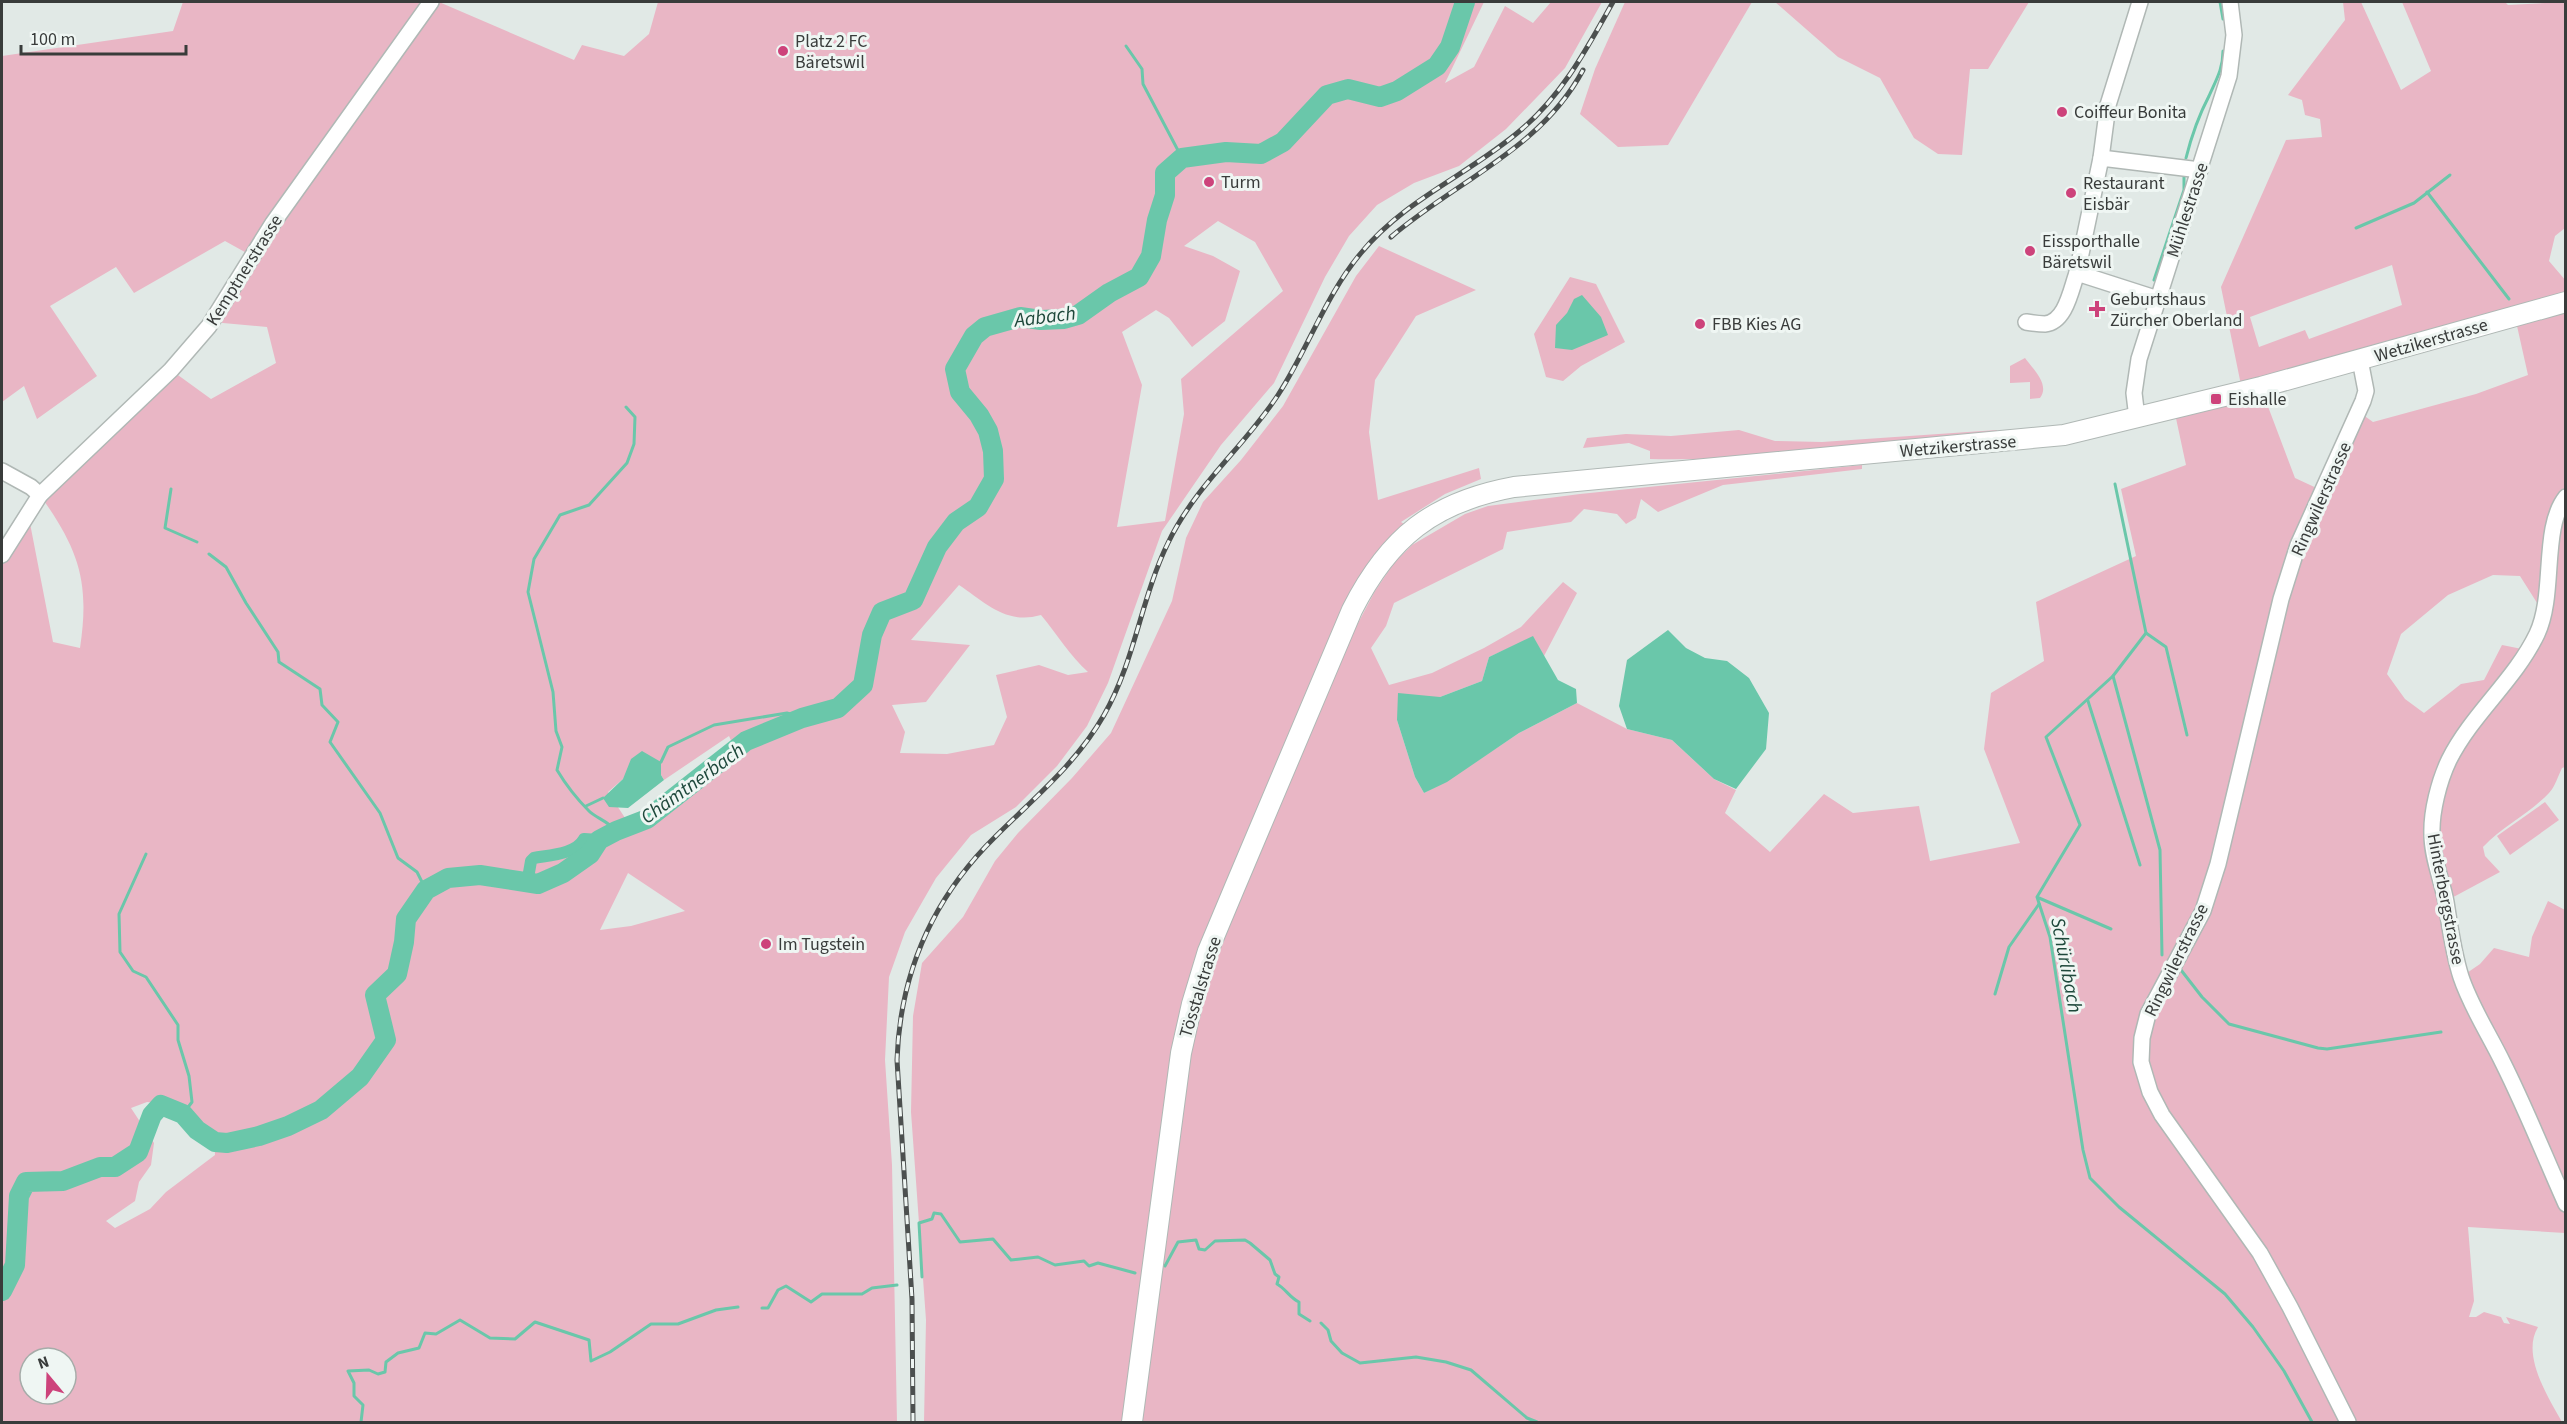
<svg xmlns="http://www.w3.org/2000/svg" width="2567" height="1424" viewBox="0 0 2567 1424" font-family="'Source Sans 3',sans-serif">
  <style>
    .green { fill: #e9b6c5; fill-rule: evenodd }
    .water { fill: #6ac7aa }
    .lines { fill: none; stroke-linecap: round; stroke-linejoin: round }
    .stream { stroke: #6ac7aa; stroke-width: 3 }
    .canal { stroke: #6ac7aa; stroke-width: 12 }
    .river { stroke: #6ac7aa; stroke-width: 20 }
    .minor-casing { stroke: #b0b8b5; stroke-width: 18 }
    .major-casing { stroke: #b0b8b5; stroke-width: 22 }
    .minor { stroke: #fff; stroke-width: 15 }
    .major { stroke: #fff; stroke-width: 20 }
    .rail-casing { stroke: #4c504f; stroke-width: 5 }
    .rail { stroke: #eff6f3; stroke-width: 3; stroke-dasharray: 9; stroke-linecap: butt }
    .poi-dot { fill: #cd437b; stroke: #eff6f3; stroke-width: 2 }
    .labels { text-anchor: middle; stroke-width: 6; stroke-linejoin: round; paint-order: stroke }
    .poi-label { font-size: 18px; fill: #393c3b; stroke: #eff6f3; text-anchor: start }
    .street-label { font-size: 18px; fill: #393c3b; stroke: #eff6f3 }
    .water-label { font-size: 20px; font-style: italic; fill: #1e483b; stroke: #eff6f3 }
  </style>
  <rect width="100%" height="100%" fill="#e1e9e6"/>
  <!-- green -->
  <g class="green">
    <path d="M 183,2 L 439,2 L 574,60 L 582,45 L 624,56 L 649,34 L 658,2 L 1484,2 L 1445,83 L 1474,67 L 1505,6 L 1533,23 L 1551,2 L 1602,2 L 1565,68 L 1506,129 L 1459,166 L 1414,183 L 1377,205 L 1349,236 L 1325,277 L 1274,383 L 1221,445 L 1162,531 L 1108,683 L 1087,726 L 1057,766 L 1016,807 L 971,835 L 936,878 L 905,932 L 889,977 L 885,1060 L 892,1165 L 897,1422 L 2,1422 L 2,555 L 28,513 L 53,642 L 80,648 C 90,582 79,550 40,495 L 171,370 L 211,399 L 276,363 L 267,327 L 212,322 L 252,256 L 225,241 L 134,293 L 116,267 L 50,306 L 97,376 L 37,419 L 24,386 L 2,402 L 2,56 L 173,31 ZM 1218,221 L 1255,242 L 1283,291 L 1181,379 L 1184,414 L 1165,521 L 1117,527 L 1142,385 L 1122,332 L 1156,310 L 1169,318 L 1192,347 L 1225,321 L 1240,271 L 1213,256 L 1184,246 ZM 959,585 C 986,603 1006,625 1041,615 C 1057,634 1070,656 1088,672 L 1068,675 L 1039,665 L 996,675 L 1007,717 L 994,745 L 947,754 L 900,753 L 905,732 L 892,705 L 926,702 L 970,645 L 911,640 ZM 729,736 L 735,749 L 658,814 L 631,827 L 608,792 L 623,779 L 661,775 L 664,780 ZM 628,873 L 685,911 L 631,926 L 600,930 ZM 147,1102 L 188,1106 L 214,1138 L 215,1155 L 166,1192 L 150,1209 L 115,1228 L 106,1221 L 135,1201 L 139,1182 L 151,1165 L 154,1143 L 131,1108 ZM 30,1358 L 66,1358 L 66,1394 L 30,1394 Z"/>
    <polygon points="1625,2 1752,2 1668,145 1618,147 1580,114 1595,69"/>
    <polygon points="1775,2 2029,2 1988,69 1970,69 1962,155 1938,154 1914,138 1880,78 1838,57"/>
    <path d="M 2343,2 L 2361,2 L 2401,90 L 2431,71 L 2402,2 L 2505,2 L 2508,5 L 2565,2 L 2565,228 L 2555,236 L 2549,261 L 2566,281 L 2565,767 L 2562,768 C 2558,776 2555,787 2549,793 C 2529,814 2503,826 2483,847 L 2485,856 L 2500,872 L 2446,901 L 2461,977 L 2480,964 L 2494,948 L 2529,957 L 2532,937 L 2548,901 L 2565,910 L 2565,1233 L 2468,1227 L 2474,1301 L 2469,1317 L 2476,1317 L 2484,1312 L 2501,1317 L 2504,1323 L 2510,1324 L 2506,1317 L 2538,1327 C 2521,1355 2548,1397 2562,1422 L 924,1422 L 926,1320 L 911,1112 L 913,1016 L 922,963 L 963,917 L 995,861 L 1018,833 L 1072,778 L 1111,733 L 1172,601 L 1186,538 L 1203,502 L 1241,460 L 1283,406 L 1356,276 L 1379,246 L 1476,290 L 1416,316 L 1375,380 L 1369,432 L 1378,500 L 1479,468 L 1481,479 L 1445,494 L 1401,522 L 1413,530 L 1352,610 L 1357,625 L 1375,591 L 1394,563 L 1412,545 L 1465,514 L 1488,506 L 1580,494 L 1862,465 L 1862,469 L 1723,485 L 1658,512 L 1641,499 L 1636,518 L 1626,524 L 1617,514 L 1584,509 L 1571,522 L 1507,532 L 1503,549 L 1394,603 L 1386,626 L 1371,648 L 1389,685 L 1432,673 L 1484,648 L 1521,627 L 1563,582 L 1577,593 L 1544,656 L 1533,637 L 1489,657 L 1482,681 L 1440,697 L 1397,720 L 1415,777 L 1424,793 L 1447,781 L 1519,733 L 1577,703 L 1627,729 L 1672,740 L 1714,779 L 1736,790 L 1725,813 L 1770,852 L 1824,794 L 1853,813 L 1919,806 L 1930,861 L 2020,843 L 1984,749 L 1991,693 L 2044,661 L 2036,602 L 2136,556 L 2121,489 L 2186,465 L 2174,409 L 2241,385 L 2221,287 L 2286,140 L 2322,137 L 2320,119 L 2305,115 L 2302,100 L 2288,95 L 2345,20 ZM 2392,265 L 2402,305 L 2309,339 L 2305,330 L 2259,347 L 2250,317 ZM 2515,317 L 2528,375 L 2476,394 L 2373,422 L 2359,412 L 2323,491 L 2295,478 L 2261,388 ZM 2493,575 L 2520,576 L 2544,614 L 2527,650 L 2502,645 L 2484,680 L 2461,684 L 2424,713 L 2405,699 L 2387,674 L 2401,634 L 2448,595 Z"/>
    <polygon points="1570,277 1596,284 1625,342 1581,366 1563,381 1546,377 1534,334"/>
    <path d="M 2025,358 C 2034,370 2050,385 2040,398 L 2030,399 L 2030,382 L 2010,383 L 2010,366 Z"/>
    <path d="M 1739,430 L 1775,441 L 1822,442 L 1997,430 L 1996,435 C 1881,445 1766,461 1650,459 L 1650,451 L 1629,443 L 1583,448 L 1587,438 L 1626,434 L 1671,436 Z"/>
    <polygon points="2545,802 2559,820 2510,855 2497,836"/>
  </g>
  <!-- water -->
  <g class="water">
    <polygon points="1582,295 1601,317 1608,335 1572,350 1555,348 1556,325 1567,313 1574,299"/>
    <polygon points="1668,630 1686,648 1705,658 1727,661 1749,678 1769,713 1766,749 1736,789 1714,779 1672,740 1627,729 1619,706 1627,660"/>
    <polygon points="1533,636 1558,680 1576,689 1577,703 1519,733 1447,782 1424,793 1415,777 1397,720 1398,693 1440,697 1482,681 1489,657"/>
    <polygon points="642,751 661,762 661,775 664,780 628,808 609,807 603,798 623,779 631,759"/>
  </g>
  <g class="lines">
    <!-- stream -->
    <g class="stream">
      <polyline points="2220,2 2223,19"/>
      <polyline points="1126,46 1142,69 1143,84 1182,158"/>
      <path d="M 2186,158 C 2191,138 2199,115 2209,96 C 2216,80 2223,69 2223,51"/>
      <polyline points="2427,192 2509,299"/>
      <polyline points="2356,228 2414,203 2450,175"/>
      <polyline points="2154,280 2184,190 2184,176"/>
      <polyline points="2115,484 2146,633 2113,676 2046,737 2080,825 2037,897 2050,937 2083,1150 2090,1178 2119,1207 2225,1294 2253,1327 2284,1371 2312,1422"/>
      <polyline points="171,489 165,528 197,542"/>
      <polyline points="209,554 226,567 246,603 278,652 279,662 320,689 322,705 338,722 330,742 380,813 398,858 417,872 426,890"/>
      <polyline points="2146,633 2166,647 2187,735"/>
      <polyline points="2113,676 2160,850 2162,955"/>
      <polyline points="2088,701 2140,865"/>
      <polyline points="661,762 668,747 714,725 787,713 802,718"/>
      <polyline points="586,806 603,798"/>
      <path d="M 616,831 C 608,821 596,818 589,811 C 577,799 566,785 557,770 L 562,747 L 556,731 L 553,692 L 528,592 L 534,559 L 560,515 L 589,505 L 627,463 L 634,444 L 635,417 L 626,407"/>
      <polyline points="146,854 119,914 120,952 133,971 146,977 178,1025 178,1040 189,1076 192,1102 183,1114"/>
      <polyline points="2039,898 2111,929"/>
      <polyline points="2181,970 2202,997 2229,1024 2318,1048 2327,1049 2441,1032"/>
      <polyline points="1995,994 2009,947 2039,904"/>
      <path d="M 1165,1266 L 1178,1242 L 1196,1240 L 1199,1249 L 1205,1250 L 1215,1241 L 1245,1240 L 1250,1243 L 1270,1260 L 1275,1274 L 1279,1277 L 1277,1284 C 1286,1289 1290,1298 1299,1302 L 1299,1314 L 1310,1321"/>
      <polyline points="922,1277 919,1223 932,1219 934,1213 941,1214 960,1242 993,1239 1011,1260 1038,1257 1055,1265 1084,1261 1089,1266 1098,1263 1135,1273"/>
      <polyline points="762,1308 768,1308 778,1290 786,1286 811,1302 822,1294 862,1294 872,1288 897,1285"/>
      <polyline points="1321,1323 1328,1330 1331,1341 1342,1353 1360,1363 1416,1357 1446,1362 1471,1370 1527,1418 1537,1422"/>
      <polyline points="361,1422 363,1405 354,1396 354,1383 348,1371 369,1370 378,1374 385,1372 386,1362 398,1353 419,1348 425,1333 436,1334 460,1320 490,1338 515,1339 535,1322 589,1340 591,1361 610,1352 651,1324 678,1324 716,1310 738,1307"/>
    </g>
    <!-- canal -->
    <path class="canal" d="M 527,884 L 531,861 L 534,858 C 550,855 576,854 584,839 L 599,840"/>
    <!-- river -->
    <polyline class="river" points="2,1291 15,1265 19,1196 26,1182 63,1181 100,1167 115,1167 138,1152 152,1115 161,1105 183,1114 197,1130 215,1142 227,1143 259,1136 288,1126 321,1110 360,1077 386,1040 375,995 397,974 404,942 406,919 426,890 448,878 480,875 538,884 563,873 590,854 599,840 616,831 647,819 746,741 802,718 838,708 863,685 872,635 882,612 913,600 937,547 956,522 978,507 994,479 993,451 988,431 979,415 960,392 955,369 974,336 985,327 1020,317 1041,320 1064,319 1078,315 1109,293 1139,277 1151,256 1157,220 1165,195 1165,173 1182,158 1226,152 1261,154 1283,142 1327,95 1348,89 1380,97 1397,91 1437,66 1450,47 1465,2"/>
    <!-- minor casing -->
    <g class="minor-casing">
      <g id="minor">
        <polyline points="2101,158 2108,105 2140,2"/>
        <polyline points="2158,299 2077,273 2101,158 2200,170"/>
        <path d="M 2026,322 C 2032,323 2039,324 2045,324 C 2066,322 2071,289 2077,273"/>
        <polyline points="2137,418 2134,393 2139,359 2229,76 2234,35 2230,2"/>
        <polyline points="2,471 31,487 40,495"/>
        <path d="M 2566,497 C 2541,528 2556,594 2537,634 C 2515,680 2472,714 2449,760 C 2439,781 2431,812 2432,835 C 2432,858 2442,880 2446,902 C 2450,927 2453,952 2461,977 C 2471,1007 2489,1034 2503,1063 C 2526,1109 2545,1157 2566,1204"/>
        <polyline points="2,555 40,495 171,370 209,326 273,223 431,2"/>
        <polyline points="2348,1422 2290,1307 2260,1253 2162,1115 2150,1092 2141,1062 2142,1038 2148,1014 2203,911 2218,864 2281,599 2298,545 2363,401 2366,391 2360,360"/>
      </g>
    </g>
    <!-- major casing -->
    <g class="major-casing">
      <path id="major" d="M 1132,1422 L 1181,1053 L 1192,1004 L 1208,951 L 1234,889 L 1352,610 C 1389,537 1433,502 1514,487 L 2064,435 L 2261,387 L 2566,302"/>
    </g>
    <!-- minor -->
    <use href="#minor" class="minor"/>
    <!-- major -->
    <use href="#major" class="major"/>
    <!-- rail casing -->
    <g class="rail-casing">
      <g id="rail">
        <path d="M 1391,237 C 1456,181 1541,149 1583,70"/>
        <path d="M 913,1422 L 912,1299 L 897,1060 C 900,973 933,898 995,837 C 1034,798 1076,764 1104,715 C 1135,661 1141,598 1168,543 C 1195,486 1244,447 1278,395 C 1308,349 1325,296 1361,253 C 1405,199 1470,174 1522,129 C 1563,94 1587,48 1613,2"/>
      </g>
    </g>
    <!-- rail -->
    <use href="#rail" class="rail"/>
  </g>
  <!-- markers -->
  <g class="poi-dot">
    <circle cx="783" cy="51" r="6"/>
    <circle cx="2062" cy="112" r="6"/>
    <circle cx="1209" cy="182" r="6"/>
    <circle cx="2071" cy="193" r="6"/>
    <circle cx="2030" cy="251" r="6"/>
    <path d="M2094 300h6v6h6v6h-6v6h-6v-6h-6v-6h6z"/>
    <circle cx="1700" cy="324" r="6"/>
    <rect x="2210" y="393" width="12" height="12" rx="3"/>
    <circle cx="766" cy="944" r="6"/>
  </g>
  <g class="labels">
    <!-- poi labels -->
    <g class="poi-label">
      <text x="795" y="47">Platz 2 FC<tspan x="795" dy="21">Bäretswil</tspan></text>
      <text x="2074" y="118">Coiffeur Bonita</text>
      <text x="1221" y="188">Turm</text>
      <text x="2083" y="189">Restaurant<tspan x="2083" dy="21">Eisbär</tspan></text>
      <text x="2042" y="247">Eissporthalle<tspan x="2042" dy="21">Bäretswil</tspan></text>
      <text x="2110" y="305">Geburtshaus<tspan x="2110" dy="21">Zürcher Oberland</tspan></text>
      <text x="1712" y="330">FBB Kies AG</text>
      <text x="2228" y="405">Eishalle</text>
      <text x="778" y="950">Im Tugstein</text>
    </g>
    <!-- street labels -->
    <g class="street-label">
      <text transform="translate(2187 210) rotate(-72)" y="6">Mühlestrasse</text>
      <text transform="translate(244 270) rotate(-58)" y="6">Kemptnerstrasse</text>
      <text transform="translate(2431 340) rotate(-16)" y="6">Wetzikerstrasse</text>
      <text transform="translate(1958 446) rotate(-5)" y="6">Wetzikerstrasse</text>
      <text transform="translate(2321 499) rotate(-66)" y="6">Ringwilerstrasse</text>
      <text transform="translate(2446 899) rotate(79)" y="6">Hinterbergstrasse</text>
      <text transform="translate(2176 960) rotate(-64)" y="6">Ringwilerstrasse</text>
      <text transform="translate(1200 987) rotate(-73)" y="6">Tösstalstrasse</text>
    </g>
    <!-- water labels -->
    <g class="water-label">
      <text transform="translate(1045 316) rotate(-7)" y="7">Aabach</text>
      <text transform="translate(692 783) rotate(-36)" y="7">Chämtnerbach</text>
      <text transform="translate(2067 965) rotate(79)" y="7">Schürlibach</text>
    </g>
  </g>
  <!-- border -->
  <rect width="2567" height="1424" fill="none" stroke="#393c3b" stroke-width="6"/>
  <!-- north arrow -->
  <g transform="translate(48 1376) rotate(341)"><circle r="28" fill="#eff6f3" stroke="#a6aca9" stroke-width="1.5"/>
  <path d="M0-4.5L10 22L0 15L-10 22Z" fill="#cd437b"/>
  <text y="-9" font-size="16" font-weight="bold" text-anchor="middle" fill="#393c3b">N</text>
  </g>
  <!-- scale -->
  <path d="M21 45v9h165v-9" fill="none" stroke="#393c3b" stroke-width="3"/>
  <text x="30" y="45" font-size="18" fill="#393c3b" stroke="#eff6f3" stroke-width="4.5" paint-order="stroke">100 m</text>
</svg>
